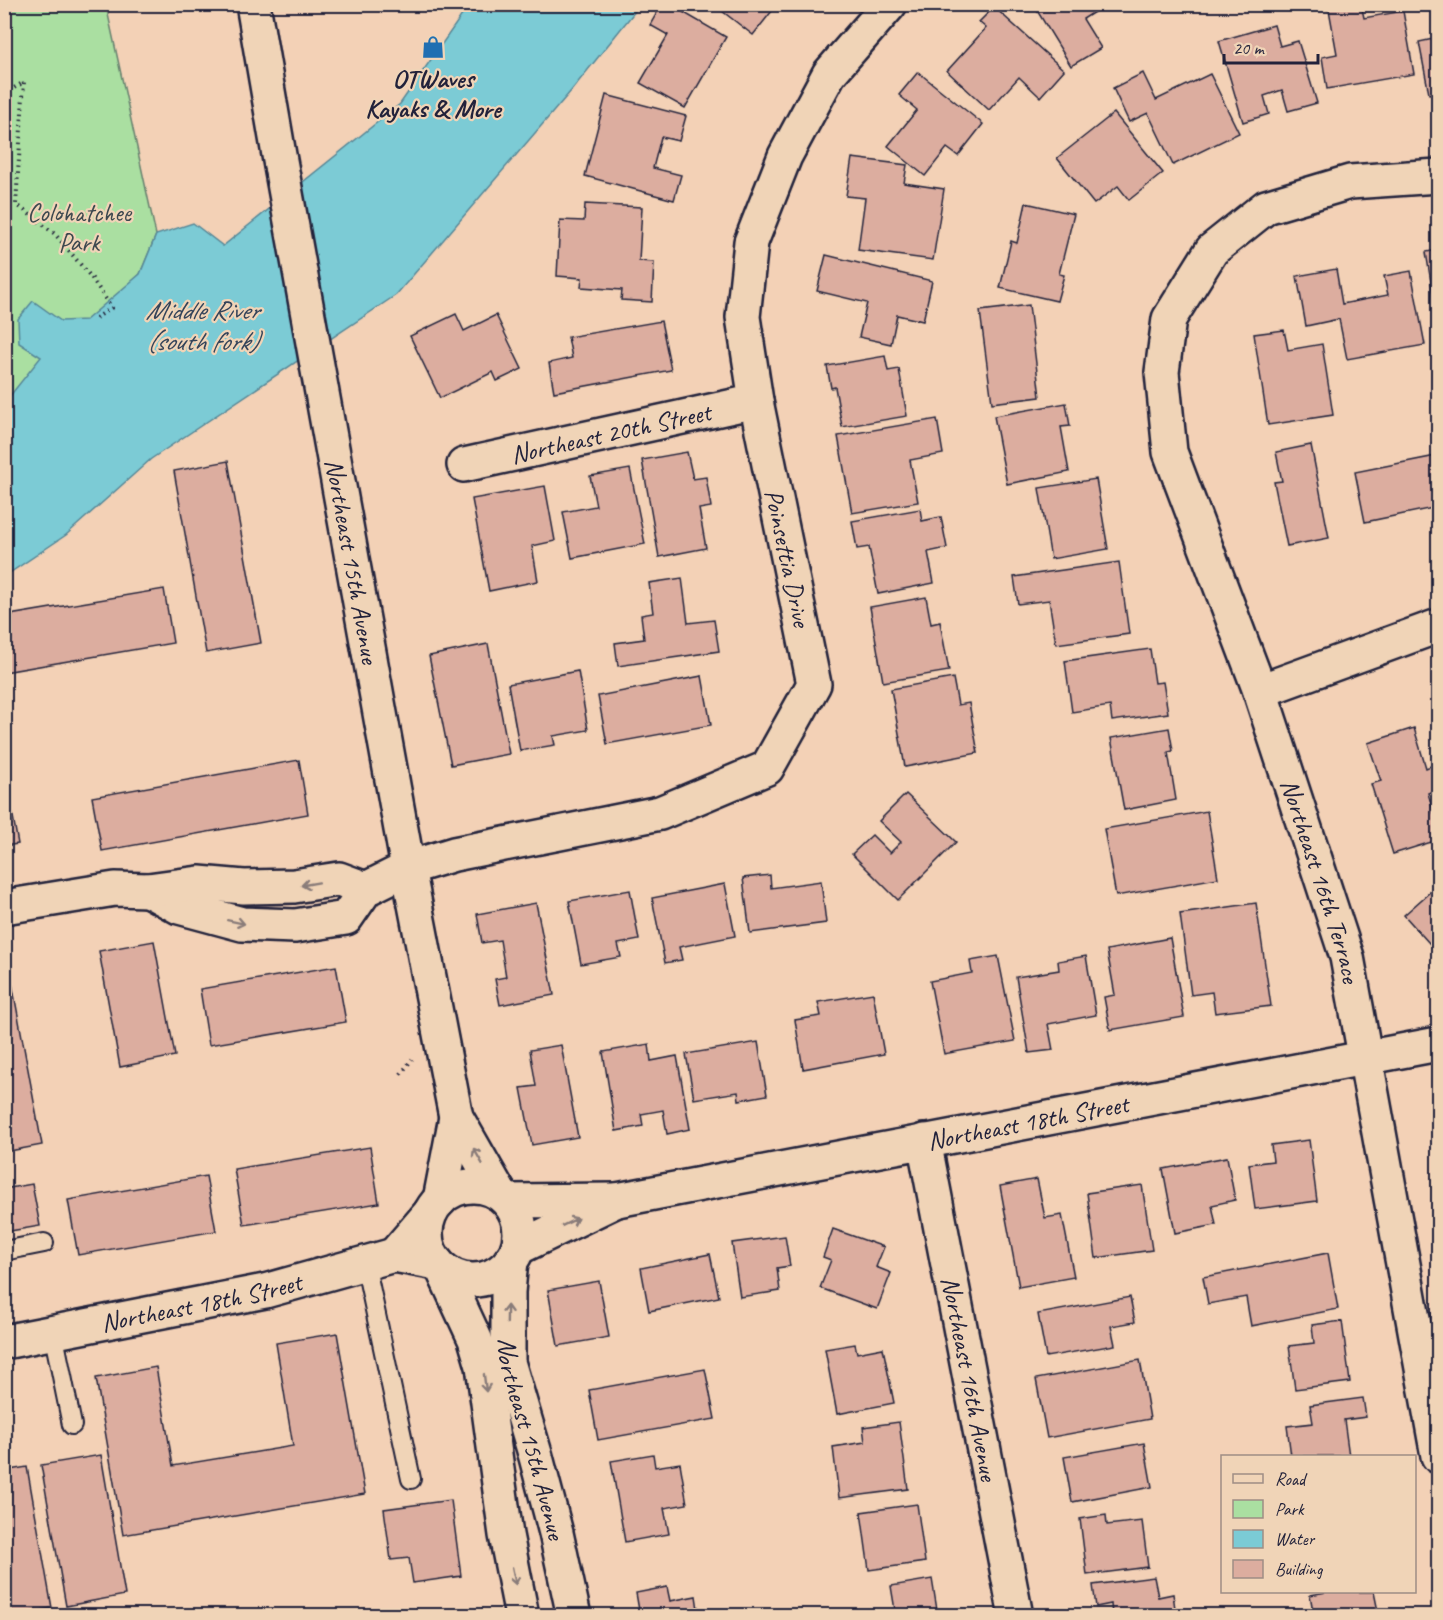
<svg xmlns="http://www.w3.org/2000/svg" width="1443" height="1620" viewBox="0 0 1443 1620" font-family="Caveat,sans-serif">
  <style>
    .green { fill: #aadfa1; stroke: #66806e; stroke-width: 1.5 }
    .water { fill: #7bcbd5; stroke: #578797; stroke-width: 1.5 }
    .building { fill: #dcad9f; stroke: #22223b; stroke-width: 1.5 }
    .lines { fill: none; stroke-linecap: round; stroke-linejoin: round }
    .service-casing { stroke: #22223b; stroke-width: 22 }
    .minor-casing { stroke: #22223b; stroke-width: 38 }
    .tertiary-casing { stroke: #22223b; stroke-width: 38 }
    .path { stroke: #22223b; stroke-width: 4; stroke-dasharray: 1.5 4.5; stroke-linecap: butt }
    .service { stroke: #f0d4b7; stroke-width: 18 }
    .minor { stroke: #f0d4b7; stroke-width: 33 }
    .tertiary { stroke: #f0d4b7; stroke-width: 33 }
    .oneway { stroke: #897b79 }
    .labels { text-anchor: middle; stroke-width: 4.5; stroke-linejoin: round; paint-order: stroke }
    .poi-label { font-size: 26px; font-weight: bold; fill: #22223b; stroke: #f0d4b7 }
    .park-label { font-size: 26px; fill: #3d484f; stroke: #f0d4b7 }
    .street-label { font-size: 26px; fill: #22223b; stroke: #f0d4b7 }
    .water-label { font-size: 27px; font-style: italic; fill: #34445a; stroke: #f0d4b7 }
  </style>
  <rect width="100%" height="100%" fill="#f3d1b6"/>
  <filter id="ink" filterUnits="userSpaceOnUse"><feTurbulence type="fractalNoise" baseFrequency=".0167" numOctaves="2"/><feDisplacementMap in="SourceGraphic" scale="12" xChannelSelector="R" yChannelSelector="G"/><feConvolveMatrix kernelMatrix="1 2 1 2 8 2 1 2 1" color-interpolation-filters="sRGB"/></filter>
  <g filter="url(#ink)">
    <!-- green -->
    <polygon class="green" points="5,5 106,5 156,235 140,274 5,419"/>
    <!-- water -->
    <polygon class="water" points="469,5 640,5 571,91 396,295 151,459 66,535 5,576 5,402 41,357 19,343 18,319 33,301 61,321 86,320 140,274 156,235 193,223 223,246 400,104"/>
    <!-- building -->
    <g class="building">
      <polygon points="662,4 669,4 726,37 685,108 640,83 668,35 650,25"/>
      <polygon points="713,4 775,4 776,6 753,35"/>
      <polygon points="1033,4 1107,4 1083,19 1101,48 1071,66"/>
      <polygon points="1328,4 1361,4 1364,18 1403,11 1414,74 1327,89 1322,57 1337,54"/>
      <polygon points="994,7 1064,70 1040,97 1019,77 989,110 947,71 986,28 979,22"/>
      <polygon points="1274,25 1280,46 1298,41 1317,103 1288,111 1282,90 1264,96 1269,114 1243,122 1219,41"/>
      <polygon points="1438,38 1438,93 1429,94 1419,42"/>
      <polygon points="918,72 983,124 958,156 947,148 925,176 888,146 917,110 899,95"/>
      <polygon points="1143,73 1156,100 1210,74 1239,133 1173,165 1148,113 1129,122 1113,88"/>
      <polygon points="606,95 686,116 679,141 661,137 653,168 681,175 674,200 585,176"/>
      <polygon points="1114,113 1163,173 1129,200 1118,186 1094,204 1057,158"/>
      <polygon points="852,158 907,165 904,183 944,189 933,260 858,250 865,198 846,196"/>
      <polygon points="1026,203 1074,214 1059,274 1064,275 1057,301 1000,288 1011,241 1017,243"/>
      <polygon points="585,204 642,207 639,261 654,262 652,302 621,300 622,290 581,287 582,278 557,276 560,220 584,221"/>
      <polygon points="1438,250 1438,324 1426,252"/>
      <polygon points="826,255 932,281 923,321 897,315 891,344 859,337 867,303 817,291"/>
      <polygon points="1336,269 1342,304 1388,295 1384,276 1411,271 1425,345 1347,359 1339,319 1306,326 1297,276"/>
      <polygon points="1029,305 1040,397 992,403 980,311"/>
      <polygon points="456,314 464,331 496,315 522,369 497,381 493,372 440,398 410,336"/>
      <polygon points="661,321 671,370 554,392 549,363 572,358 568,337"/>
      <polygon points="1284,330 1288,350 1322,344 1333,415 1268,425 1254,334"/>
      <polygon points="885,356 888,371 899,369 907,416 842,427 835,387 831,388 827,366"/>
      <polygon points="1066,403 1070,426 1061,427 1069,472 1007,484 994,416"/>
      <polygon points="937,419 943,454 910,460 918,502 852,513 838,436"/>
      <polygon points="1311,445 1329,538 1287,546 1274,482 1282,481 1276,452"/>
      <polygon points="687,452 693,479 706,477 711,507 699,509 706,548 659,557 642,460"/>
      <polygon points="1436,456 1438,469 1438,507 1365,522 1355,472"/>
      <polygon points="228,461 261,643 206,653 174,471"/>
      <polygon points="630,469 645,544 572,558 563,512 596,506 590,476"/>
      <polygon points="1096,479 1108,549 1051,559 1039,488"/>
      <polygon points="545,486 555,541 532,546 538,581 489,591 472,499"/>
      <polygon points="920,509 922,521 941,517 947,548 928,552 934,583 878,594 869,547 857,549 852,521"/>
      <polygon points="1119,562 1129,634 1056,644 1049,600 1018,604 1014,577"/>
      <polygon points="682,578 688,623 714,620 719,651 618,666 615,643 644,639 641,615 653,613 649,583"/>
      <polygon points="164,589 173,643 4,672 4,616"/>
      <polygon points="926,597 931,624 940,622 949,671 883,682 870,607"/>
      <polygon points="488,644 509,754 451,765 429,656"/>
      <polygon points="1150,649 1155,683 1163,682 1168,713 1112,721 1110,706 1072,712 1065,661"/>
      <polygon points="578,671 588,730 553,736 555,745 520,751 508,684"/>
      <polygon points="702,676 711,725 607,744 598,696"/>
      <polygon points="953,678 958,705 969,703 978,753 905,767 891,689"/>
      <polygon points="1169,728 1173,751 1168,752 1176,800 1124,810 1111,738"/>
      <polygon points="1414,728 1426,768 1433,765 1438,782 1438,789 1428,793 1438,827 1438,840 1393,854 1371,784 1381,781 1368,743"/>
      <polygon points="299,760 308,814 102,851 92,797"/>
      <polygon points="4,789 8,789 18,844 4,846"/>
      <polygon points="906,794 956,842 898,900 852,854 872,835 890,853 901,842 879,821"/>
      <polygon points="1207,811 1218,878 1116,896 1104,829"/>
      <polygon points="770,875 771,888 821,881 826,923 750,933 743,878"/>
      <polygon points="725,884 735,936 679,947 682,960 665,963 652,898"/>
      <polygon points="1438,885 1438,953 1404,915"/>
      <polygon points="630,890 639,940 618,944 621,957 581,964 569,901"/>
      <polygon points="536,903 554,995 500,1005 495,979 506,977 500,940 482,943 477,914"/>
      <polygon points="1256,903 1271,1006 1215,1013 1212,992 1191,995 1180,914"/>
      <polygon points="1170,938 1184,1017 1110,1030 1104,997 1115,995 1107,950"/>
      <polygon points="4,940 42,1145 4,1152"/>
      <polygon points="154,941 175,1056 120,1067 99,951"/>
      <polygon points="998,956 1015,1041 944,1054 930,981 972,973 970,961"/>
      <polygon points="1086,956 1096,1015 1048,1024 1053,1050 1029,1053 1016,977 1059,970 1058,961"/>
      <polygon points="336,966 346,1022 209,1045 200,989"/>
      <polygon points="873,993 884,1054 803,1069 795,1020 821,1016 818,1002"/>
      <polygon points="758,1042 767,1095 739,1100 738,1092 694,1099 686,1054"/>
      <polygon points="649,1044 651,1061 677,1056 690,1129 667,1134 663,1110 641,1114 643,1126 616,1131 603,1052"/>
      <polygon points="561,1045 578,1137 532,1145 521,1088 536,1086 530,1050"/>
      <polygon points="1309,1140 1317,1201 1255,1209 1249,1164 1273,1161 1271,1145"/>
      <polygon points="370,1147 379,1203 244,1225 234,1169"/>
      <polygon points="1227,1157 1235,1200 1212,1205 1216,1225 1175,1233 1163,1169"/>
      <polygon points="206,1176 216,1231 78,1255 68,1200"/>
      <polygon points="1037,1179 1045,1218 1062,1215 1074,1277 1019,1287 1000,1186"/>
      <polygon points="32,1184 40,1226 4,1232 4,1189"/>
      <polygon points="1142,1185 1152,1250 1096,1258 1087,1193"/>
      <polygon points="833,1229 884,1247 876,1267 891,1273 877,1309 820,1288 831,1260 823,1257"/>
      <polygon points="785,1236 790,1266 777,1268 780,1291 740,1297 732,1243"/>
      <polygon points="1328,1253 1338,1309 1251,1326 1246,1297 1208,1304 1203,1277"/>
      <polygon points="710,1254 719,1297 649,1311 641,1268"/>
      <polygon points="599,1281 609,1337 558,1346 548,1290"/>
      <polygon points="1130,1297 1135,1322 1111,1326 1115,1345 1046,1357 1038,1314"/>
      <polygon points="1342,1321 1350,1382 1295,1389 1289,1346 1314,1343 1312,1325"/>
      <polygon points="337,1333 365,1494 123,1535 96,1378 156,1367 173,1466 293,1446 276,1343"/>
      <polygon points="855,1344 857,1353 883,1348 894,1403 837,1414 825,1349"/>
      <polygon points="1140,1360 1150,1419 1047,1438 1036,1379"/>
      <polygon points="705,1369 715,1419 598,1440 589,1390"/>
      <polygon points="1363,1398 1366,1417 1344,1420 1349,1456 1291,1456 1287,1426 1313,1423 1310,1405"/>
      <polygon points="899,1422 908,1489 839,1498 833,1447 865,1442 863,1427"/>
      <polygon points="1144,1443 1152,1487 1072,1502 1064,1457"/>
      <polygon points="653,1454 655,1467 680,1463 687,1504 664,1508 669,1534 625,1542 611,1461"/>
      <polygon points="101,1455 125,1595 66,1606 41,1465"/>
      <polygon points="27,1467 52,1608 4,1616 4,1471"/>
      <polygon points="451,1500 461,1576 413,1583 409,1558 391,1560 384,1509"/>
      <polygon points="917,1504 925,1562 869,1570 861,1512"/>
      <polygon points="1106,1515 1107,1525 1142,1521 1148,1567 1087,1575 1080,1519"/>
      <polygon points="1154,1577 1158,1597 1173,1594 1176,1616 1112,1616 1111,1604 1096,1607 1093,1585"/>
      <polygon points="932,1579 938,1616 896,1616 891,1586"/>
      <polygon points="667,1587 670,1601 696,1596 699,1616 640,1616 636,1593"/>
      <polygon points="1326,1592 1374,1592 1379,1616 1314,1616 1310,1595"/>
      <polygon points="465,1608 467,1616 418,1616"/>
    </g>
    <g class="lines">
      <!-- service casing -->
      <g class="service-casing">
        <g id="service">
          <polyline points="4,1251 44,1243"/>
          <polyline points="365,1263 411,1479"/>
          <polyline points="53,1332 72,1425"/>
        </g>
      </g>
      <!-- minor casing -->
      <g class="minor-casing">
        <g id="minor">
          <path id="s1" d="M 1438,176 L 1350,182 L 1266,207 L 1212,250 L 1169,319 L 1162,372 L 1170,452 L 1260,691 L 1347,957 L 1438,1456"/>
          <path id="s2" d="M 464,465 L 756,401"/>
          <polyline points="1260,691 1438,626"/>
          <polyline points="148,890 179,907 242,924 295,926 346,918 366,889 408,868 454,854 660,813 767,768 814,684 756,401 743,317 751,242 785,156 829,74 890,4"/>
          <polyline points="4,907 115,889 148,890 199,883 244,887 294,886 339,879 366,889"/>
          <path id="s3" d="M 924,1141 L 1016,1616"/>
          <path id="s4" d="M 617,1200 L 1438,1044"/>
          <polyline points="508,1201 617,1200 518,1248"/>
          <polyline points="430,1213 394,1255 437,1263"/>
          <path id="s5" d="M 4,1342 L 265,1291 L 394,1255"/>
        </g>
      </g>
      <!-- tertiary casing -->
      <g class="tertiary-casing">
        <g id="tertiary">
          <path id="s6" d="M 253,4 L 279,155 L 408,868 L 456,1117 L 500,1194"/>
          <circle cx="473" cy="1233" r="47"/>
          <polyline points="440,1200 456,1117"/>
          <path id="s7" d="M 511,1260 L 508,1292 L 508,1362 L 536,1457 L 556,1533 L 574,1616"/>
          <polyline points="443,1270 475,1339 483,1366 506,1535 522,1616"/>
        </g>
      </g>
      <!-- path -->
      <g class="path">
        <polyline points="4,94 24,82 16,204 55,234 91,277 112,308 94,319"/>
        <polyline points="401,1074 412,1059"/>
      </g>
      <!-- service -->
      <use href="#service" class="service"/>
      <!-- minor -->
      <use href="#minor" class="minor"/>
      <!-- tertiary -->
      <use href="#tertiary" class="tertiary"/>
    </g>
    <!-- one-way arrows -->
    <defs><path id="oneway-shaft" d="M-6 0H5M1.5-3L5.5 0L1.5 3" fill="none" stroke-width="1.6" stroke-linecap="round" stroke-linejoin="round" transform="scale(1.5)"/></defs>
    <g class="oneway">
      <use href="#oneway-shaft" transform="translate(310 884) rotate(170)"/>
      <use href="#oneway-shaft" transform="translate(236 922) rotate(12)"/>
      <use href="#oneway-shaft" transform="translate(478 1156) rotate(-120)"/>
      <use href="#oneway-shaft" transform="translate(570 1222) rotate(-26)"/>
      <use href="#oneway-shaft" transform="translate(507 1314) rotate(-89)"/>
      <use href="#oneway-shaft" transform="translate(485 1383) rotate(83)"/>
      <use href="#oneway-shaft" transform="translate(514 1576) rotate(78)"/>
    </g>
  </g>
  <!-- icons -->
  <defs>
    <g id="shop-bare" transform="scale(1.8)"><path d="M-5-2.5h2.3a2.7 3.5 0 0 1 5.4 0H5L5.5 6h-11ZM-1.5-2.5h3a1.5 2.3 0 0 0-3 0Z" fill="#1f6fb2" stroke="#f0d4b7" stroke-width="2.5" paint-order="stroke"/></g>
  </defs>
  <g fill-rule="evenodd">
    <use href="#shop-bare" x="433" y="47"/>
  </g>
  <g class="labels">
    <!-- poi labels -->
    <g class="poi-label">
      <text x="433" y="87">OTWaves<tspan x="433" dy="30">Kayaks &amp; More</tspan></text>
    </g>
    <!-- park labels -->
    <g class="park-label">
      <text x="79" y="221">Colohatchee<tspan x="79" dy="30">Park</tspan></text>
    </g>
    <!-- street labels -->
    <g class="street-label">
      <text dy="9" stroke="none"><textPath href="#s2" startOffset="150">Northeast 20th Street</textPath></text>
      <text transform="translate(788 558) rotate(78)" y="9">Poinsettia Drive</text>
      <text dy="9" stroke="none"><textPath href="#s6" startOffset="566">Northeast 15th Avenue</textPath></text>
      <text dy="9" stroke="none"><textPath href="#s1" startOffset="915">Northeast 16th Terrace</textPath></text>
      <text dy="9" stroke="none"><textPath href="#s4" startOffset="418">Northeast 18th Street</textPath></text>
      <text dy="9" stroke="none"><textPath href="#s5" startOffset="201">Northeast 18th Street</textPath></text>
      <text dy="9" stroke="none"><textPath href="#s3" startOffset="242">Northeast 16th Avenue</textPath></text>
      <text dy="9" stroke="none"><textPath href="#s7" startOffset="182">Northeast 15th Avenue</textPath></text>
    </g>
    <!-- water labels -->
    <g class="water-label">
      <text x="202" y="319">Middle River<tspan x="202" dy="31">(south fork)</tspan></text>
    </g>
  </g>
  <!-- margin -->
  <rect width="1443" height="1620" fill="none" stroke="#f0d4b7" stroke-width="24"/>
  <rect x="12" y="12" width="1419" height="1596" fill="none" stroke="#22223b" stroke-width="2" filter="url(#ink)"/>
  <!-- legend -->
  <rect x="1221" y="1455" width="195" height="138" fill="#f0d4b7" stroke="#9e8d85" stroke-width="1.5"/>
  <rect x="1233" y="1474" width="30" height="9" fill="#f0d4b7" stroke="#9e8d85" stroke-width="1.5"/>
  <text x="1275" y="1485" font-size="18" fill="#22223b">Road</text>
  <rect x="1233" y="1500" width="30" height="18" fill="#aadfa1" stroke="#9e8d85" stroke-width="1.5"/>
  <text x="1275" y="1515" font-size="18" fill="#22223b">Park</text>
  <rect x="1233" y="1530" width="30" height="18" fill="#7bcbd5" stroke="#9e8d85" stroke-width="1.5"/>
  <text x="1275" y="1545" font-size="18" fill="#22223b">Water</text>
  <rect x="1233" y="1560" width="30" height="18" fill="#dcad9f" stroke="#9e8d85" stroke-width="1.5"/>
  <text x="1275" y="1575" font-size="18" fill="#22223b">Building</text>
  <!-- scale -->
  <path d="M1224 54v9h94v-9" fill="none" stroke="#22223b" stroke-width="3"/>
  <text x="1233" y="54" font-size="18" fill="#22223b" stroke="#f0d4b7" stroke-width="4.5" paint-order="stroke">20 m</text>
</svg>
